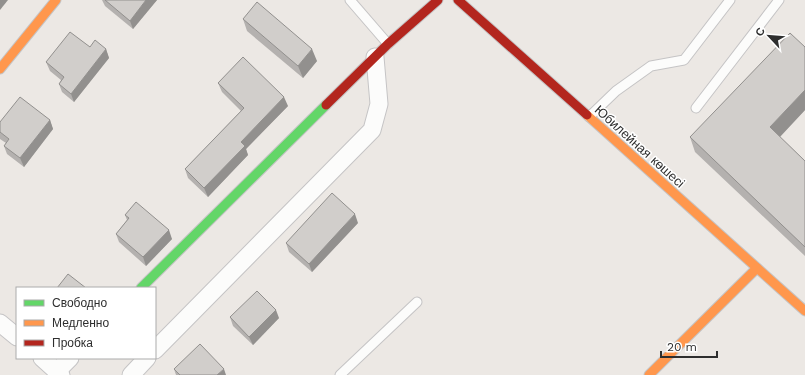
<svg xmlns="http://www.w3.org/2000/svg" width="805" height="375" viewBox="0 0 805 375" font-family="'Work Sans',sans-serif">
  <style>
    .lines { fill: none; stroke-linecap: round; stroke-linejoin: round }
    .lane-casing { stroke: #c5c4c5; stroke-width: 11 }
    .street-casing { stroke: #c5c4c5; stroke-width: 19 }
    .fast-casing { stroke: #c5c4c5; stroke-width: 11 }
    .slow-casing { stroke: #c5c4c5; stroke-width: 11 }
    .jam-casing { stroke: #c5c4c5; stroke-width: 11 }
    .lane { stroke: #fcfcfb; stroke-width: 9 }
    .street { stroke: #fcfcfb; stroke-width: 17 }
    .fast { stroke: #63d668; stroke-width: 9 }
    .slow { stroke: #ff974d; stroke-width: 9 }
    .jam { stroke: #b3261e; stroke-width: 9 }
    .wall { fill: #b4b1af }
    .shaded-wall { fill: #92908e }
    .building { fill: #d1cecb; stroke: #92908e }
    .labels { text-anchor: middle; stroke-width: 3; stroke-linejoin: round; paint-order: stroke }
    .street-label { font-size: 13px; fill: #2e2e2e; stroke: #fff }
  </style>
  <rect width="100%" height="100%" fill="#ece8e4"/>
  <g class="lines">
    <!-- lane casing -->
    <g class="lane-casing">
      <g id="lane">
        <polyline points="350,0 388,44"/>
        <polyline points="696,108 779,0"/>
        <polyline points="589,117 616,91 651,66 684,60 730,0"/>
        <polyline points="340,375 417,302"/>
      </g>
    </g>
    <!-- street casing -->
    <g class="street-casing">
      <g id="street">
        <polyline points="0,323 17,337"/>
        <polyline points="155,350 372,130 379,104 375,57"/>
        <polyline points="42,358 61,375"/>
        <polyline points="57,371 70,358"/>
        <polyline points="131,375 147,358"/>
      </g>
    </g>
    <!-- fast casing -->
    <g class="fast-casing">
      <polyline id="fast" points="141,288 326,105"/>
    </g>
    <!-- slow casing -->
    <g class="slow-casing">
      <g id="slow">
        <polyline points="0,69 56,0"/>
        <polyline points="587,115 805,311"/>
        <polyline points="649,375 757,268"/>
      </g>
    </g>
    <!-- jam casing -->
    <g class="jam-casing">
      <g id="jam">
        <polyline points="458,0 587,115"/>
        <polyline points="326,105 388,44 438,0"/>
      </g>
    </g>
    <!-- lane -->
    <use href="#lane" class="lane"/>
    <!-- street -->
    <use href="#street" class="street"/>
    <!-- fast -->
    <use href="#fast" class="fast"/>
    <!-- slow -->
    <use href="#slow" class="slow"/>
    <!-- jam -->
    <use href="#jam" class="jam"/>
  </g>
  <!-- wall -->
  <g class="wall">
    <polygon points="102,0 157,0 133,29 105,6"/>
    <polygon points="243,19 317,61 303,78 247,31"/>
    <polygon points="90,47 106,49 109,58 74,102 62,92 59,84 61,80 50,71 46,62"/>
    <polygon points="805,47 805,110 780,137 805,161 805,256 695,152 690,137"/>
    <polygon points="218,83 288,106 246,149 248,155 208,197 188,178 185,169 241,111 222,92"/>
    <polygon points="50,120 53,129 24,167 7,154 4,146 6,143 0,139 0,122"/>
    <polygon points="125,215 172,239 146,266 119,242 116,234 127,220"/>
    <polygon points="358,223 312,272 289,252 286,243"/>
    <polygon points="230,317 279,318 253,345 233,326"/>
    <polygon points="174,369 226,375 176,375"/>
  </g>
  <!-- shaded-wall -->
  <g class="shaded-wall">
    <polygon points="0,0 8,0 0,10"/>
    <polygon points="146,0 157,0 133,29 130,21"/>
    <polygon points="106,49 109,58 74,102 71,94"/>
    <polygon points="312,49 317,61 303,78 298,66"/>
    <polygon points="805,90 805,110 775,142 770,127"/>
    <polygon points="284,97 288,106 246,149 248,155 208,197 204,188 241,142"/>
    <polygon points="50,120 53,129 24,167 20,158"/>
    <polygon points="355,214 358,223 312,272 309,264"/>
    <polygon points="169,230 172,239 146,266 143,257"/>
    <polygon points="276,310 279,318 253,345 249,337"/>
    <polygon points="224,369 226,375 217,375"/>
  </g>
  <!-- building -->
  <g class="building">
    <polygon points="105,0 146,0 130,21"/>
    <polygon points="257,2 312,49 298,66 243,19"/>
    <polygon points="70,32 90,47 95,40 106,49 71,94 59,84 64,77 46,62"/>
    <polygon points="790,33 805,47 805,90 770,127 805,161 805,247 690,137"/>
    <polygon points="243,57 284,97 241,142 245,146 204,188 185,169 244,108 218,83"/>
    <polygon points="20,97 50,120 20,158 4,146 9,139 0,132 0,122"/>
    <polygon points="332,193 355,214 309,264 286,243"/>
    <polygon points="136,202 169,230 143,257 116,234 129,218 125,215"/>
    <polygon points="68,274 86,288 57,288"/>
    <polygon points="257,291 276,310 249,337 230,317"/>
    <polygon points="200,344 224,369 217,375 180,375 174,369"/>
  </g>
  <g class="labels">
    <!-- street labels -->
    <g class="street-label">
      <text transform="translate(640 146) rotate(42)" y="5">Юбилейная көшесі</text>
    </g>
  </g>
  <!-- legend -->
  <rect x="16" y="287" width="140" height="72" fill="#ffffff" stroke="#ababab"/>
  <rect x="24" y="300" width="20" height="6" fill="#63d668" stroke="#ababab"/>
  <text x="52" y="307" font-size="12" fill="#2e2e2e">Свободно</text>
  <rect x="24" y="320" width="20" height="6" fill="#ff974d" stroke="#ababab"/>
  <text x="52" y="327" font-size="12" fill="#2e2e2e">Медленно</text>
  <rect x="24" y="340" width="20" height="6" fill="#b3261e" stroke="#ababab"/>
  <text x="52" y="347" font-size="12" fill="#2e2e2e">Пробка</text>
  <!-- north arrow -->
  <g transform="translate(769 36) rotate(296)" stroke="#ffffff" stroke-width="3" paint-order="stroke">
  <path d="M0-3L7 15L0 10L-7 15Z" fill="#2e2e2e"/>
  <text y="-6" font-size="11" font-weight="bold" text-anchor="middle" fill="#2e2e2e">С</text>
  </g>
  <!-- scale -->
  <path d="M661 351v6h56v-6" fill="none" stroke="#2e2e2e" stroke-width="2"/>
  <text x="667" y="351" font-size="12" fill="#2e2e2e" stroke="#ffffff" stroke-width="3" paint-order="stroke">20 m</text>
</svg>
